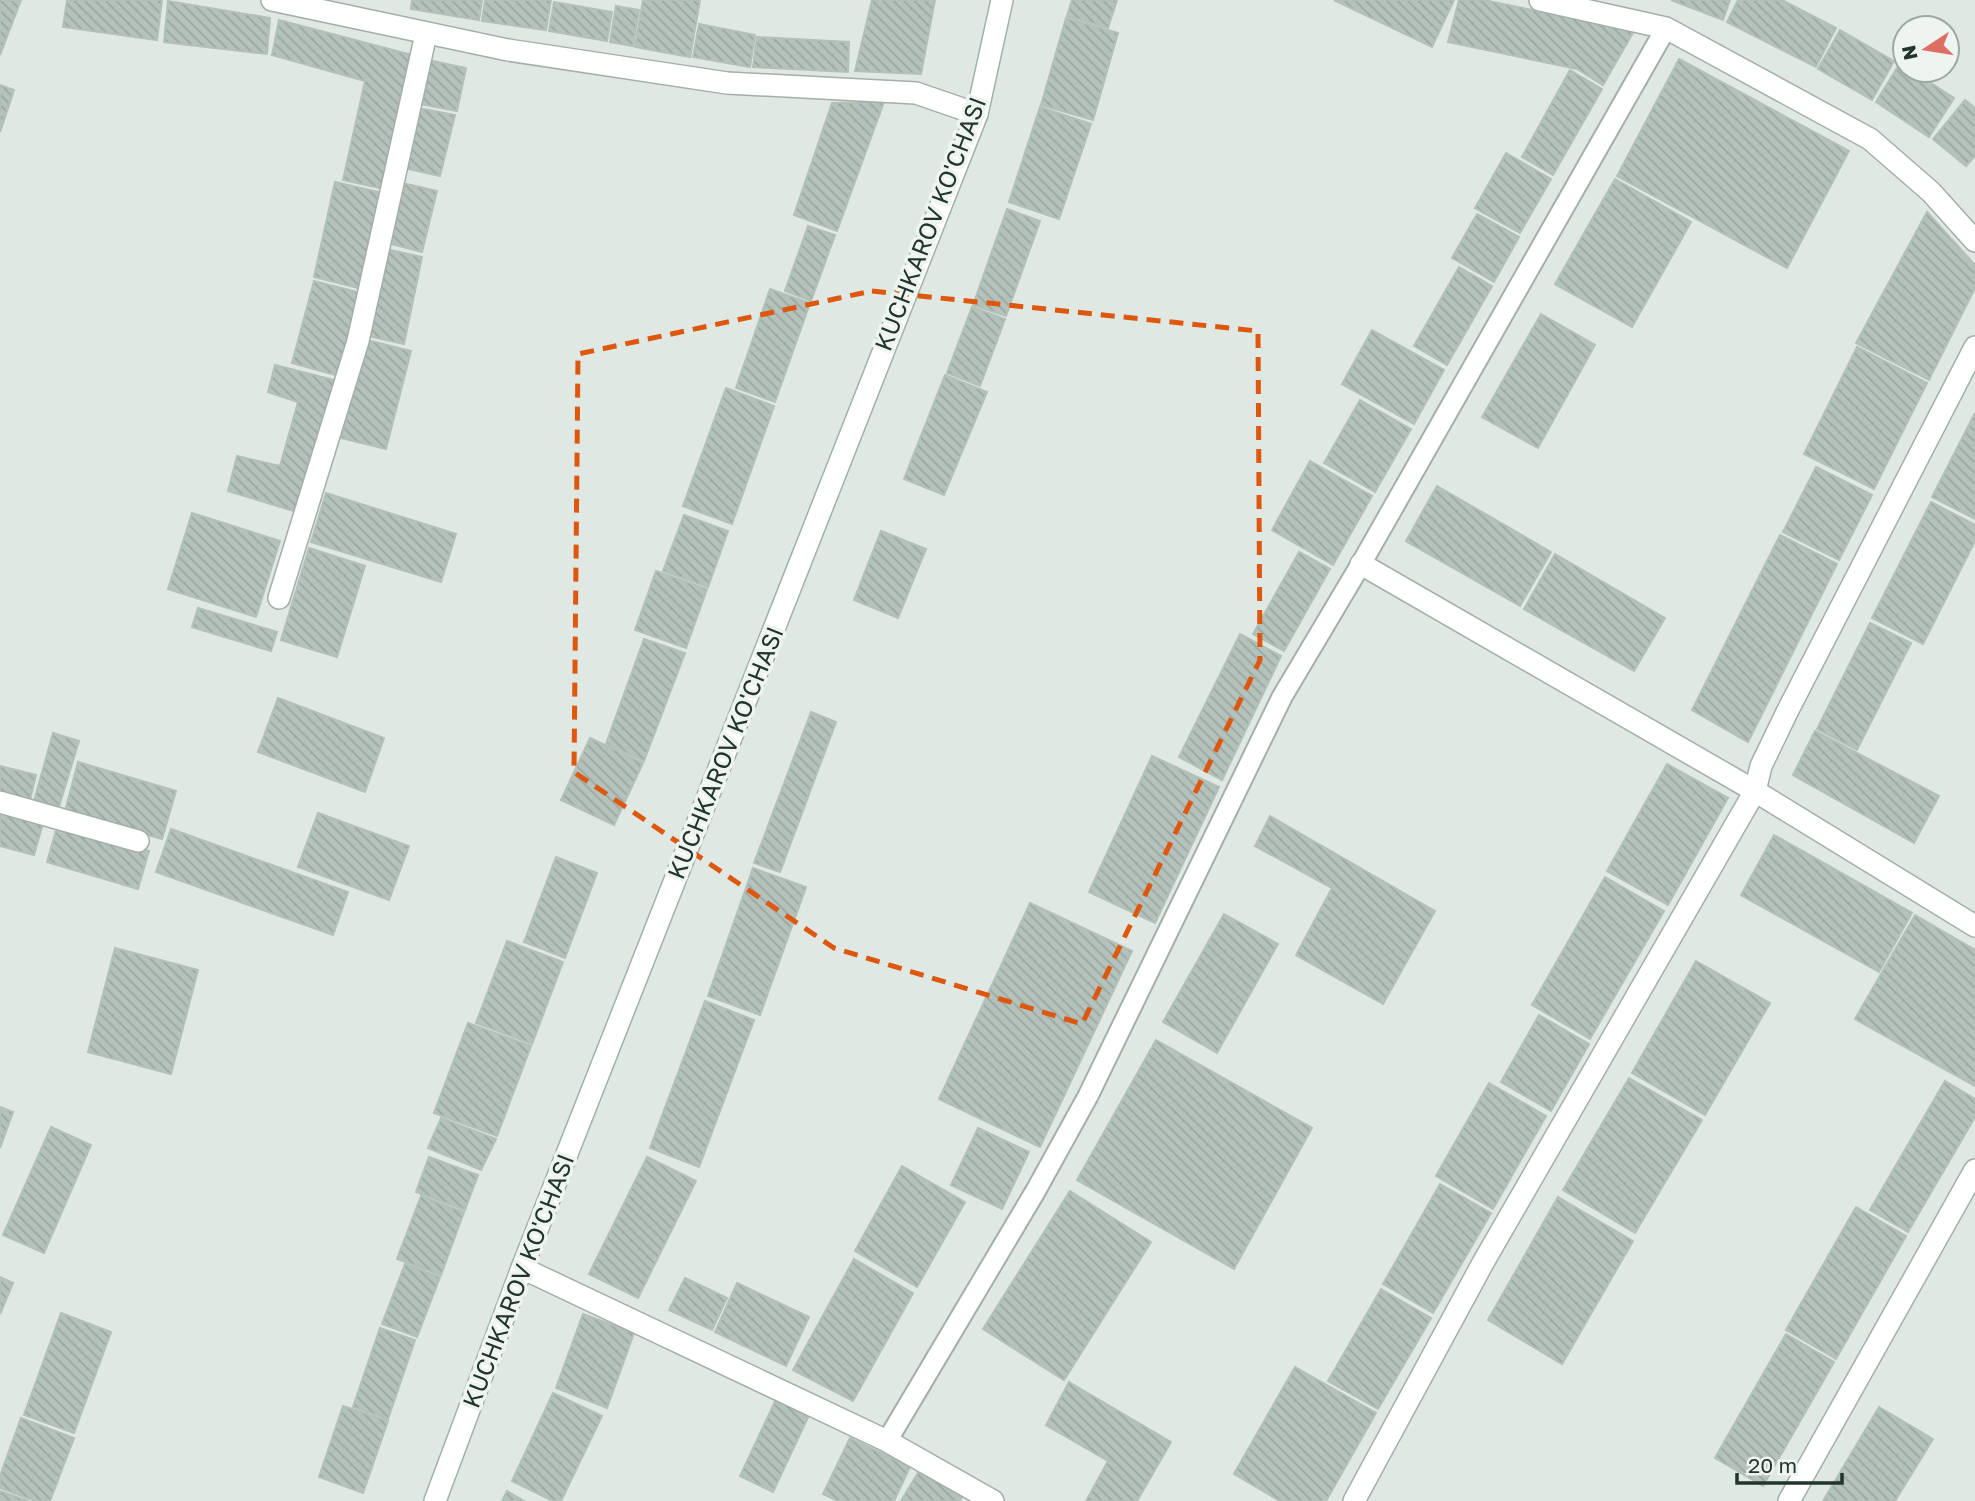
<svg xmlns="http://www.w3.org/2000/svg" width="1975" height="1501" viewBox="0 0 1975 1501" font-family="'Golos Text',sans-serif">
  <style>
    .building { fill: url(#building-back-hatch); stroke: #b2c0b8; stroke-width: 2 }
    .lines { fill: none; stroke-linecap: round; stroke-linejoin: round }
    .service-casing { stroke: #a3afa8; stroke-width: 23 }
    .minor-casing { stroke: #a3afa8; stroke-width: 24 }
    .secondary-casing { stroke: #9fb2a8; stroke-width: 24 }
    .service { stroke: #fff; stroke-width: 19 }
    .minor { stroke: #fff; stroke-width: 21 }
    .secondary { stroke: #fff; stroke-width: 21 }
    .marked { fill: none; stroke: #de570e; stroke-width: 5; stroke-dasharray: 14 9; stroke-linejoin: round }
    .labels { text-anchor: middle; stroke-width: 7; stroke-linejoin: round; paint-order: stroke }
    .street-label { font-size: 24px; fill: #22352d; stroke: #eef5f1 }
  </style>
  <defs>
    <pattern id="building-back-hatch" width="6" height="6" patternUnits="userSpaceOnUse" patternTransform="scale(1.75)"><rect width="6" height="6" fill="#b4c2bb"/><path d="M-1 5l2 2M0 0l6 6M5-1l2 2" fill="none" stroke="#9aa7a1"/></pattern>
  </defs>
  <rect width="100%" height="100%" fill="#dfe8e2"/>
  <!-- building -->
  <g class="building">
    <polygon points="0,0 21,0 0,55"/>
    <polygon points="67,0 162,0 157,40 63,27"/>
    <polygon points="412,0 482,0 479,20 411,9"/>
    <polygon points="485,0 551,0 546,30 482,21"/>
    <polygon points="643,0 700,0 690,57 635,47"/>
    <polygon points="872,0 935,0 921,74 855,71"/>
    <polygon points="1072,0 1117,0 1108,28 1067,16"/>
    <polygon points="1334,0 1454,0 1432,47"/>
    <polygon points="1459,0 1484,0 1634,31 1603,85 1577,69 1448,42"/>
    <polygon points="1671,0 1730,0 1723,20"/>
    <polygon points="1738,0 1782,0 1836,28 1816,67 1727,22"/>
    <polygon points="168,1 270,18 267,54 164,42"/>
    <polygon points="554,2 612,12 607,41 549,31"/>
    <polygon points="616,6 639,10 633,46 610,42"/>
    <polygon points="1066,18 1118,33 1093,120 1041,105"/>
    <polygon points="279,20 412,55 384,189 343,180 365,81 272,55"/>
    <polygon points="699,24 755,35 750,67 693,57"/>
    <polygon points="1840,30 1894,61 1872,100 1818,69"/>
    <polygon points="757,37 849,42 848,72 753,67"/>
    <polygon points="1679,59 1849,151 1787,268 1617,176"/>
    <polygon points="428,60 466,68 457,111 420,104"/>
    <polygon points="1900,63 1905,70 1911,70 1954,98 1929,137 1876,102"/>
    <polygon points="1570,70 1602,89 1553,175 1522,157"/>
    <polygon points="0,85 14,90 0,132"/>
    <polygon points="1965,100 1975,108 1975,156 1966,166 1933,139"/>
    <polygon points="884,102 837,231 794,215 832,103"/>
    <polygon points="1040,107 1091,124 1059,219 1009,202"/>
    <polygon points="418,108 455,115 440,176 404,168"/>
    <polygon points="1506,153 1551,179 1520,233 1475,208"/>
    <polygon points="1615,179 1691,222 1632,327 1555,284"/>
    <polygon points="335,182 383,193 362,289 314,277"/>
    <polygon points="402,183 437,191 422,252 388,243"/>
    <polygon points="1007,209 1040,221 1006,316 973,305"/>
    <polygon points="1927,212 1975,265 1975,288 1929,380 1856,343"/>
    <polygon points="1477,214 1519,237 1494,282 1452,258"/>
    <polygon points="808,226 835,235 811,301 785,291"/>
    <polygon points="386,249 422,257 404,344 368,336"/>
    <polygon points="1459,267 1492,286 1447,365 1414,346"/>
    <polygon points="314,281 361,293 339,376 292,363"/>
    <polygon points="770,289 810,303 775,402 736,388"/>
    <polygon points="972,307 1005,319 980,386 947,373"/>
    <polygon points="1541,314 1595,345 1538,448 1482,417"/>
    <polygon points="1372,330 1444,370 1414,424 1342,384"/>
    <polygon points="367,340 411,351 386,449 341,438"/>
    <polygon points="1857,347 1927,383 1874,489 1804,454"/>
    <polygon points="275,365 338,381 297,512 228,491 237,456 280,466 298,402 268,392"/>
    <polygon points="945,375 987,392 944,495 904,479"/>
    <polygon points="726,388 774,406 732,524 683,506"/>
    <polygon points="1360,400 1411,429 1375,492 1324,463"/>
    <polygon points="1975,413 1975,519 1932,497"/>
    <polygon points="1310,461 1372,496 1333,565 1272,530"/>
    <polygon points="1816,467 1872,495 1839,560 1783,532"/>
    <polygon points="1437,486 1551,552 1520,606 1406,541"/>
    <polygon points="326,493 456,534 441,582 311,542"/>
    <polygon points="1931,502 1975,525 1975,541 1923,644 1872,618"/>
    <polygon points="192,513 280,541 256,617 168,589"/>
    <polygon points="684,515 728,531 708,587 663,571"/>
    <polygon points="881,531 926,549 898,618 854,600"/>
    <polygon points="1780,535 1837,564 1748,742 1692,710"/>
    <polygon points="309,548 365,566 337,657 281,640"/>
    <polygon points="1299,552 1330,569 1284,651 1253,634"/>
    <polygon points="1555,554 1665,618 1634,671 1524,609"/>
    <polygon points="656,571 707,589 686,648 635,630"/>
    <polygon points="198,608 277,632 271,651 192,627"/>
    <polygon points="1870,623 1911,643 1857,750 1817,729"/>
    <polygon points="1240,634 1281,656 1222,780 1179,757"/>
    <polygon points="644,639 685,653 644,761 606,744"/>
    <polygon points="278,698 384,738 365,792 258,752"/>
    <polygon points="811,712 836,722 780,872 754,863"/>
    <polygon points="1815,731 1939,796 1914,843 1793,775"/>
    <polygon points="53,733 79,741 58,810 34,801"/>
    <polygon points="590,738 643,763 614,825 561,800"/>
    <polygon points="1152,756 1219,787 1155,923 1089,892"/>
    <polygon points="78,762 176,791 162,839 65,811"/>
    <polygon points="1667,764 1728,798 1668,905 1607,871"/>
    <polygon points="0,766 36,775 30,800 0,792"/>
    <polygon points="0,808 44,820 34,855 0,846"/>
    <polygon points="318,813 409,846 389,900 298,867"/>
    <polygon points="1270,816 1435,911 1383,1004 1296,955 1332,888 1255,846"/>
    <polygon points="58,823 149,851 138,889 47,862"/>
    <polygon points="171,829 348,892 333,935 156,872"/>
    <polygon points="1774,835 1912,913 1879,972 1741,895"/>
    <polygon points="556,857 597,873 565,958 524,942"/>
    <polygon points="753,868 806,887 760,1015 708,996"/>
    <polygon points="1605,877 1664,911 1590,1039 1532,1005"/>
    <polygon points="1030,903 1132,951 1040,1147 939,1099"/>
    <polygon points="1224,914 1278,944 1217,1053 1163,1022"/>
    <polygon points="1915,915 1975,950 1975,1086 1855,1019"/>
    <polygon points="507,941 563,962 532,1044 476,1023"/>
    <polygon points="115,948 198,970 171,1074 88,1052"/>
    <polygon points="1696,961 1770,1003 1705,1115 1632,1073"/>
    <polygon points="705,1001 754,1020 699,1167 650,1148"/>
    <polygon points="1539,1015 1589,1044 1551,1111 1501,1082"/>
    <polygon points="468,1023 531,1046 497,1136 434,1113"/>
    <polygon points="1156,1040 1312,1128 1234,1269 1077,1180"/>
    <polygon points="1629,1078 1702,1120 1635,1233 1563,1190"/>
    <polygon points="1945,1081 1975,1099 1975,1117 1908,1232 1870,1210"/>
    <polygon points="1489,1083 1546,1116 1493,1209 1436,1176"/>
    <polygon points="0,1107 13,1112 0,1148"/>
    <polygon points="441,1118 496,1139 481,1170 428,1148"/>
    <polygon points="51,1127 91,1145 44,1253 3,1235"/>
    <polygon points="978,1128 1029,1152 1002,1209 951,1185"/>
    <polygon points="429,1157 478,1175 465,1210 416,1192"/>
    <polygon points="647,1157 696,1181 638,1298 589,1274"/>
    <polygon points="902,1166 965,1202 917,1287 855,1251"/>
    <polygon points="1440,1184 1491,1213 1433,1313 1383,1284"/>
    <polygon points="1070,1191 1151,1242 1064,1380 983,1329"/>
    <polygon points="421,1196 464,1212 441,1275 397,1259"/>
    <polygon points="1558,1197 1633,1241 1562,1364 1488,1320"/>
    <polygon points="1856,1207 1906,1236 1836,1359 1786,1330"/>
    <polygon points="854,1259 913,1293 853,1401 793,1370"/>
    <polygon points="405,1264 440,1277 417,1337 382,1324"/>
    <polygon points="0,1277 13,1283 0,1314"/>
    <polygon points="685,1278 727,1298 712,1330 669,1310"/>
    <polygon points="737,1283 809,1317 786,1366 715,1332"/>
    <polygon points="1381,1289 1431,1318 1378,1409 1328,1381"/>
    <polygon points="61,1313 111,1332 74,1433 24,1415"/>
    <polygon points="583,1314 634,1333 607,1408 556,1388"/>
    <polygon points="380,1328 415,1340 388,1419 353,1407"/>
    <polygon points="1786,1334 1834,1362 1763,1486 1715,1458"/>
    <polygon points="1295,1367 1376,1413 1326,1501 1280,1501 1234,1474"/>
    <polygon points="1069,1382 1171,1442 1137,1501 1086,1501 1108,1461 1046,1425"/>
    <polygon points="553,1393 602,1416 561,1501 553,1501 512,1481"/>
    <polygon points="778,1395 811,1411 773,1492 740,1476"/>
    <polygon points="343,1406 388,1421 363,1493 319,1477"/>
    <polygon points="1879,1407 1933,1439 1895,1501 1823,1501"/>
    <polygon points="21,1418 74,1438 50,1501 35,1501 0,1488 0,1476"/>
    <polygon points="850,1438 910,1467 894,1501 838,1501 823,1494"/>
    <polygon points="919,1471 962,1497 960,1501 901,1501"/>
    <polygon points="0,1491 28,1501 0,1501"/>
    <polygon points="507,1491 524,1501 502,1501"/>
  </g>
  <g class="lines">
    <!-- service casing -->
    <g class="service-casing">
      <polyline id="service" points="887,1441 1035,1192 1088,1096 1282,697 1361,564 1666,28"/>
    </g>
    <!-- minor casing -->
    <g class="minor-casing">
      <g id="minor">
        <polyline points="272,0 508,50 727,83 916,93 977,114"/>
        <polyline points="1540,0 1666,28 1870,139 1931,192 1975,241"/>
        <polyline points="1361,564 1755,791 1975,926"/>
        <polyline points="279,598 358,341 426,34"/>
        <polyline points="0,802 138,841"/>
        <polyline points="522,1268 887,1441 993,1501"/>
        <polyline points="1354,1501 1484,1261 1755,791 1761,766 1787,712 1975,347"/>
        <polyline points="1789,1501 1975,1170"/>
      </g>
    </g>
    <!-- secondary casing -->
    <g class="secondary-casing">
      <polyline id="secondary" points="435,1501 522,1268 977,114 1002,0"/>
    </g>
    <!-- service -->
    <use href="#service" class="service"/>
    <!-- minor -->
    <use href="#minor" class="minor"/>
    <!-- secondary -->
    <use href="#secondary" class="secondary"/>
  </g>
  <!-- marked area -->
  <path class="marked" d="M 872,291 L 1258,331 L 1260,660 L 1082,1024 L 834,948 L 574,772 L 578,354 Z"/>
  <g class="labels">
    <!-- street labels -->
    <g class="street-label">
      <text transform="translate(931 224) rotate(-69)" y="8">KUCHKAROV KO'CHASI</text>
      <text transform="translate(726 753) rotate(-68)" y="8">KUCHKAROV KO'CHASI</text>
      <text transform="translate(519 1281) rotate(-69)" y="8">KUCHKAROV KO'CHASI</text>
    </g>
  </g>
  <!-- north arrow -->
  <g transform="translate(1926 49) rotate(258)"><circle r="33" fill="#eef5f1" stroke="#9ca8a3" stroke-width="2"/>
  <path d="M0-5L12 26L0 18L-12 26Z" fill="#df6e65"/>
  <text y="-10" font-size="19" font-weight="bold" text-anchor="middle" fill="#22352d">N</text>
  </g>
  <!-- scale -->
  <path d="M1737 1473v10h105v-10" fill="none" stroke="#22352d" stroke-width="3.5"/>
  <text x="1748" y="1473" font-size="21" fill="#22352d" stroke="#eef5f1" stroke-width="5" paint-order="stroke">20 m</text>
</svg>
